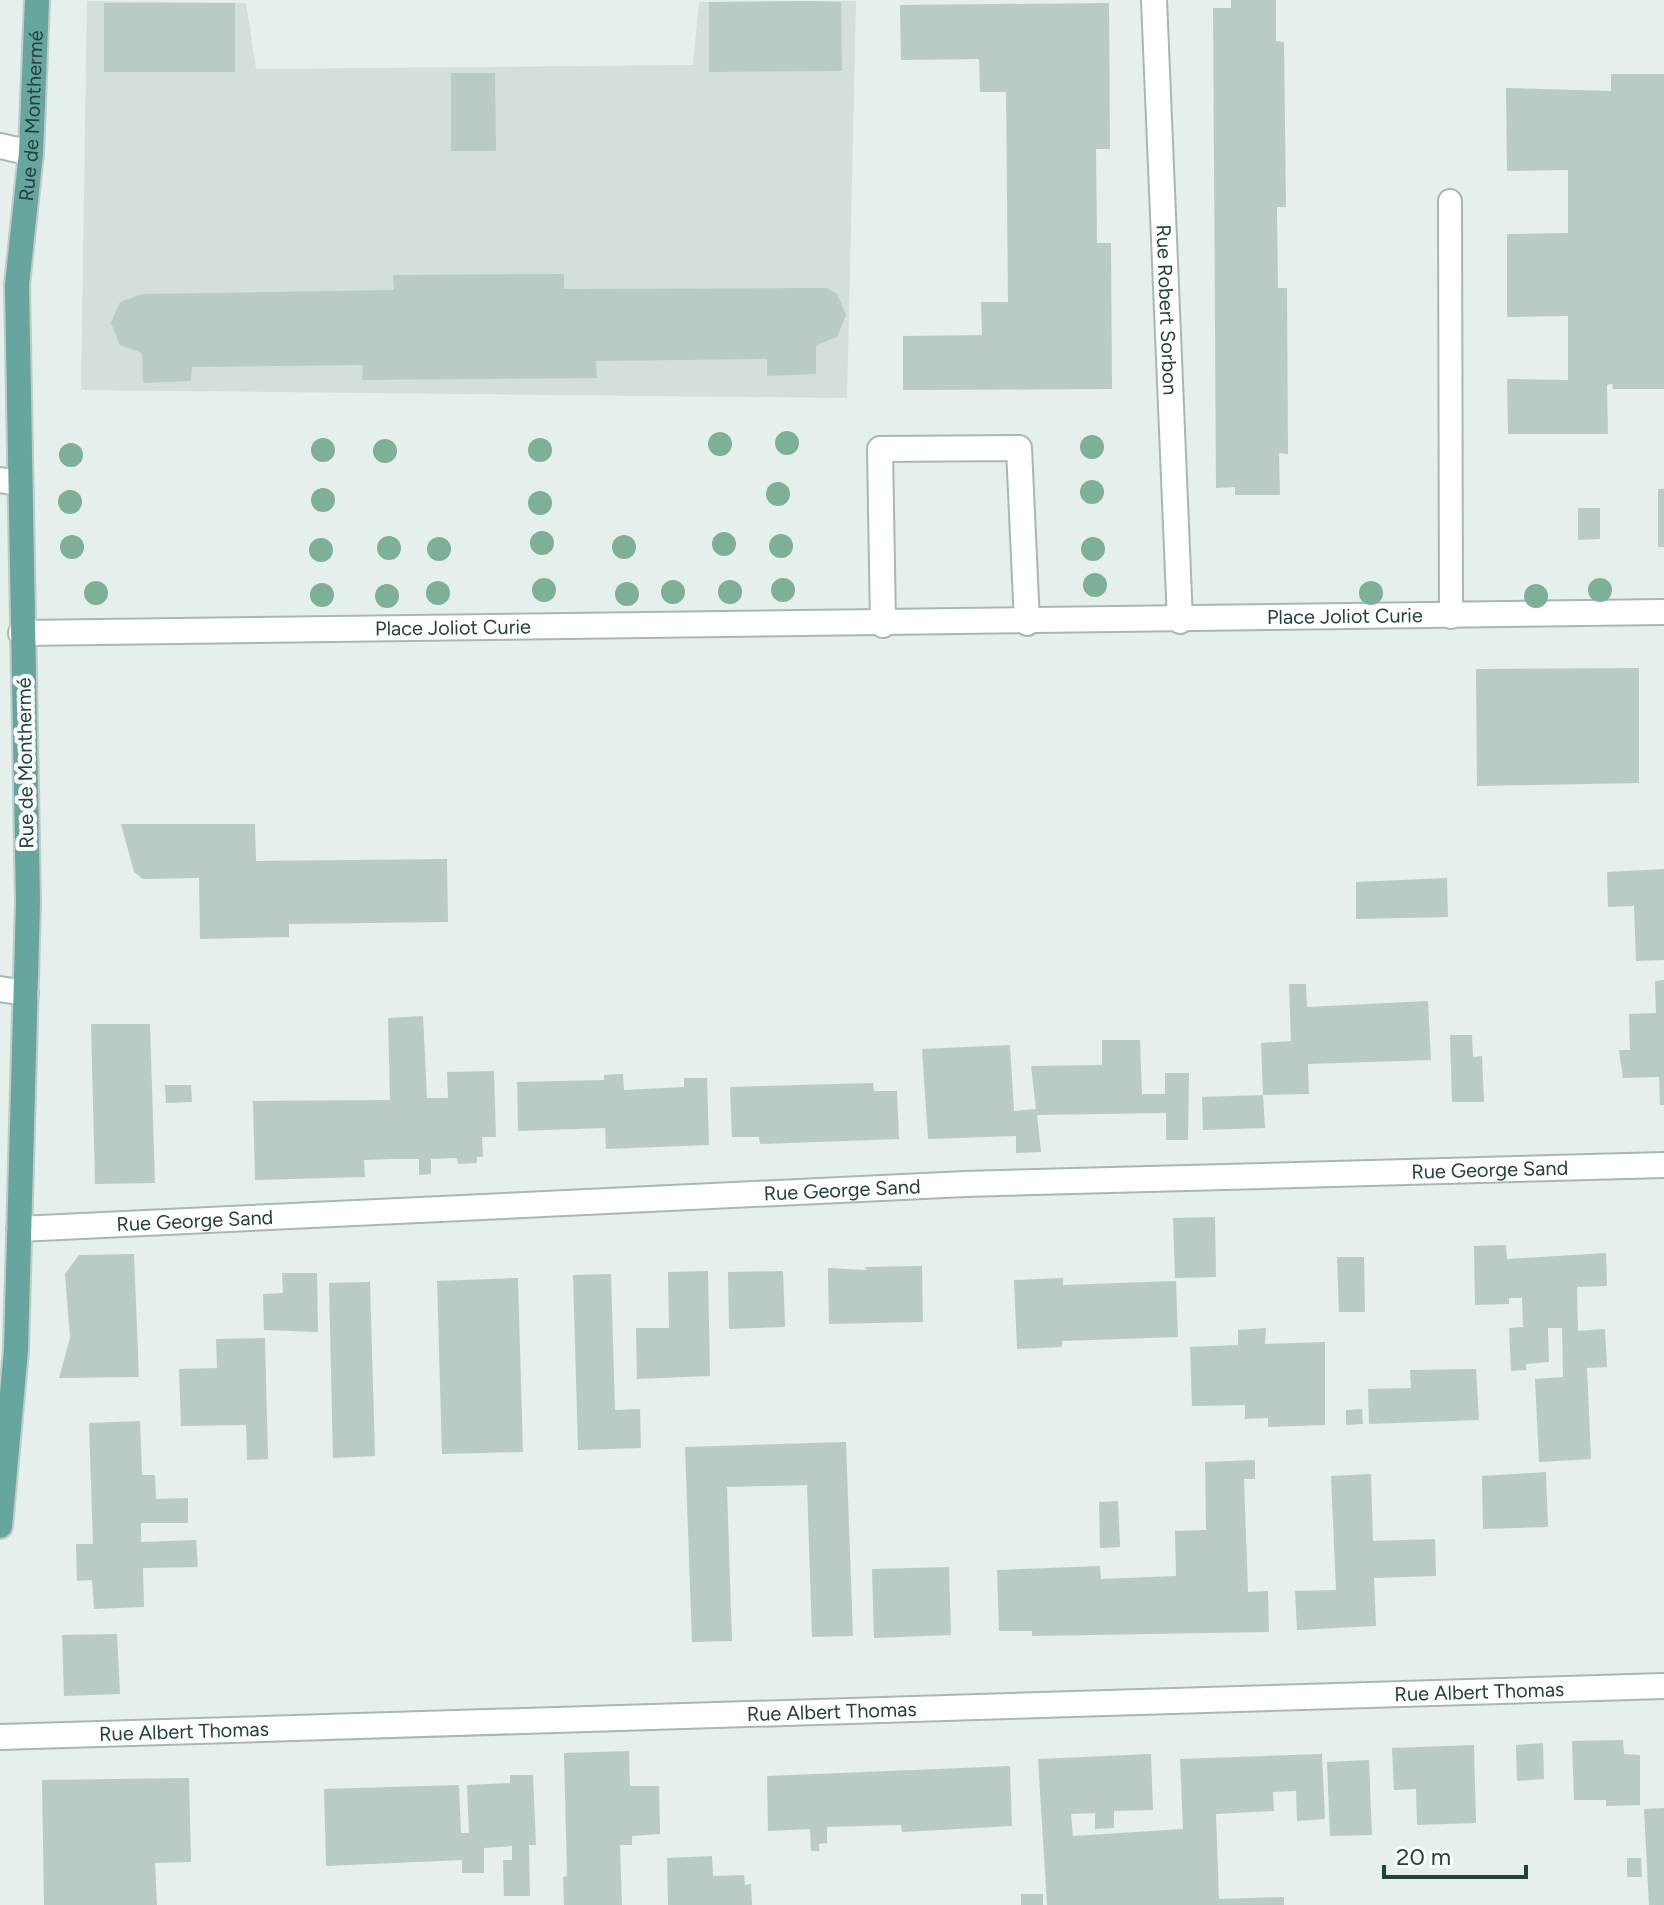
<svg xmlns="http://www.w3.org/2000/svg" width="1664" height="1905" viewBox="0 0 1664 1905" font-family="Figtree,sans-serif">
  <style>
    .built { fill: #d3dfdb }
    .building { fill: #bacac5 }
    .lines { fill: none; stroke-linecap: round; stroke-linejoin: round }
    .lane-casing { stroke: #a7b8b3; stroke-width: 26 }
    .street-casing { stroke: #a7b8b3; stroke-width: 28 }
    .primary-casing { stroke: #c1cac9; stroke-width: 28 }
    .lane { stroke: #fff; stroke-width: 22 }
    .street { stroke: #fff; stroke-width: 24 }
    .primary { stroke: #67a69e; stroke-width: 24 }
    .tree { fill: #7eaf98 }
    .labels { text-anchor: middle; stroke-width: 8; stroke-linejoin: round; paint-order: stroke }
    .street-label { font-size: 20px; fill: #23423d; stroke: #f6fbf9 }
  </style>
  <rect width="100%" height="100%" fill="#e5efeb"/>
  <!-- built -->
  <polygon class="built" points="87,1 246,3 256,69 693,65 699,2 856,1 847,398 81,390"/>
  <!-- building -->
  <g class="building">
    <polygon points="1231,0 1276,0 1276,41 1284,42 1286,207 1277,207 1277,213 1278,288 1287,288 1288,454 1279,453 1280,495 1235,495 1235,487 1216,488 1213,8 1231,8"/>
    <polygon points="810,1 841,2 842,71 709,72 709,2"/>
    <rect x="104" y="3" width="131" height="69"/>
    <polygon points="1109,3 1110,149 1096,149 1097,243 1111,243 1112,389 903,390 903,336 982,335 981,302 1008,302 1006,92 980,92 979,59 901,60 900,5"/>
    <polygon points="451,73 495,73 496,151 451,151"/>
    <polygon points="1611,74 1664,74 1664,389 1613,389 1612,384 1607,385 1608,434 1508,434 1507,379 1568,380 1568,316 1507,317 1507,234 1568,233 1568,170 1507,171 1506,88 1611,91"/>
    <polygon points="564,274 564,289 827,288 837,294 846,315 837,337 816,345 816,374 767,376 767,359 596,361 597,378 362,380 363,365 192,367 191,381 143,383 142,353 120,345 111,323 120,302 142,294 394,290 393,275"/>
    <rect x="1658" y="489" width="6" height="58"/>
    <polygon points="1578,508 1600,508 1600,539 1578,540"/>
    <polygon points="1639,668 1639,783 1477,786 1476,669"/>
    <polygon points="121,824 255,824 256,861 447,859 448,922 289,924 289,937 200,939 199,878 143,879 134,872"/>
    <polygon points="1664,869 1664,960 1636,961 1634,906 1608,907 1607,872"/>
    <polygon points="1447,878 1448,917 1356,919 1356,882"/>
    <polygon points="1664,980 1664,1105 1660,1105 1659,1077 1623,1078 1619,1050 1630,1050 1629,1014 1656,1013 1655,981"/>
    <polygon points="1289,984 1306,984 1307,1007 1428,1001 1431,1060 1308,1064 1309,1094 1263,1095 1265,1128 1203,1130 1202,1097 1263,1095 1261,1043 1291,1041"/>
    <polygon points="423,1016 427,1098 448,1098 447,1072 494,1071 496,1137 482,1137 483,1157 477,1157 477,1163 458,1164 457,1158 431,1159 431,1174 419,1175 419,1159 392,1159 364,1160 365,1177 255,1180 253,1101 390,1100 388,1018"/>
    <polygon points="91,1024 150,1024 155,1183 95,1184"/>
    <polygon points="1450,1035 1472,1035 1473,1057 1482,1056 1484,1102 1452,1102"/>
    <polygon points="1102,1040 1140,1040 1142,1094 1165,1094 1165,1073 1189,1073 1188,1140 1166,1140 1166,1113 1037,1115 1041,1152 1016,1153 1016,1136 928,1139 922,1049 1010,1045 1014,1111 1036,1109 1031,1066 1102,1065"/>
    <polygon points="623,1074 624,1090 684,1087 684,1078 707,1078 709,1145 606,1149 605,1128 518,1131 517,1082 604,1080 604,1075"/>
    <polygon points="873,1083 874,1091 897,1091 899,1139 760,1144 759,1137 732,1137 730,1087"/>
    <polygon points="165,1085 191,1085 192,1102 166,1103"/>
    <polygon points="1215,1217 1216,1277 1175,1278 1173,1218"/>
    <polygon points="1506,1245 1507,1259 1606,1253 1607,1286 1577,1287 1578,1331 1605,1329 1607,1367 1587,1368 1591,1459 1539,1462 1535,1379 1563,1377 1562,1328 1548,1328 1549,1362 1526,1364 1526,1370 1511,1371 1509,1328 1523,1327 1522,1298 1509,1298 1509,1304 1475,1305 1474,1246"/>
    <polygon points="134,1254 139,1377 59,1378 70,1338 65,1274 79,1255"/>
    <polygon points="1337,1257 1364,1257 1365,1312 1339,1312"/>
    <polygon points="922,1266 923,1322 829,1324 828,1268 866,1270 865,1267"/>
    <polygon points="708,1271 710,1376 637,1379 636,1328 669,1328 668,1272"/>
    <polygon points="783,1271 785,1327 729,1329 728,1272"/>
    <polygon points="282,1273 317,1273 318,1332 264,1330 263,1294 283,1293"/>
    <polygon points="611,1274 615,1410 640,1409 641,1448 578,1450 573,1275"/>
    <polygon points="518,1278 523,1452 442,1454 437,1281"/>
    <polygon points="1063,1278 1063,1285 1176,1281 1178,1337 1062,1341 1062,1347 1017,1349 1014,1280"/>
    <polygon points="370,1282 375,1456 333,1458 329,1283"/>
    <polygon points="1266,1328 1265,1344 1325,1342 1325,1425 1268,1427 1268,1418 1245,1419 1245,1405 1192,1406 1190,1347 1238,1345 1238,1330"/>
    <polygon points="265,1338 268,1459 247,1460 246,1425 181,1426 179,1369 217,1368 216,1339"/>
    <polygon points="1476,1369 1479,1420 1369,1424 1368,1389 1411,1388 1410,1370"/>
    <polygon points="1362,1409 1363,1424 1346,1425 1346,1410"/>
    <polygon points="140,1421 142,1475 155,1475 156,1499 188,1498 188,1523 141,1523 141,1542 196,1540 198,1567 143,1568 144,1607 94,1609 92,1580 77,1581 76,1544 93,1544 89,1423"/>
    <polygon points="846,1442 853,1636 812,1637 807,1485 727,1487 732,1641 692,1642 685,1447"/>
    <polygon points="1255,1460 1255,1479 1244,1479 1248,1592 1268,1591 1269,1632 1032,1636 1032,1631 999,1631 997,1570 1100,1566 1101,1579 1176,1576 1175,1531 1206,1530 1205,1462"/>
    <polygon points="1546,1472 1548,1527 1483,1529 1482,1476"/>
    <polygon points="1371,1474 1373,1541 1435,1539 1436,1576 1374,1578 1376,1626 1297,1630 1295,1591 1336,1590 1331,1476"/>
    <polygon points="1118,1501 1120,1547 1100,1548 1099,1502"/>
    <polygon points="949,1567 951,1635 874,1638 872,1569"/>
    <polygon points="117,1634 120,1694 64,1696 62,1635"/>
    <polygon points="1623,1740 1624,1754 1640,1755 1640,1805 1606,1806 1606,1800 1574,1800 1572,1741"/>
    <polygon points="1543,1743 1544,1779 1517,1781 1516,1745"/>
    <polygon points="1474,1745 1476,1823 1417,1825 1416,1789 1394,1790 1392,1748"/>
    <polygon points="629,1751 630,1786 659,1786 660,1834 632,1836 632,1845 620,1845 622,1905 564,1905 563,1877 567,1876 564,1753"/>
    <polygon points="1151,1754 1153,1810 1114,1811 1114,1828 1095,1829 1095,1813 1071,1814 1073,1836 1183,1829 1180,1759 1322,1754 1325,1819 1297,1821 1296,1791 1273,1792 1274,1811 1216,1814 1219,1899 1284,1897 1284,1905 1047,1905 1038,1759"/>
    <polygon points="1369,1760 1372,1835 1330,1836 1327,1762"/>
    <polygon points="1010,1766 1012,1826 902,1832 901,1825 827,1827 827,1843 819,1844 819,1851 811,1851 810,1829 768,1831 767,1776"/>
    <polygon points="510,1775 533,1775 536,1845 529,1845 530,1896 504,1896 503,1860 512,1860 512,1846 484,1848 484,1873 462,1873 462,1860 326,1866 324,1789 459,1785 461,1833 469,1833 467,1785 510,1783"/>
    <polygon points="189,1778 191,1862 155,1863 157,1905 44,1905 42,1780"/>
    <polygon points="1664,1808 1664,1905 1649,1905 1644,1809"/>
    <polygon points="712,1856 713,1876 744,1875 745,1885 751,1884 752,1905 668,1905 667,1858"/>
    <polygon points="1627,1858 1641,1858 1642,1877 1627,1877"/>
    <rect x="1021" y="1894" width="22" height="11"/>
  </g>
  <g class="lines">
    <!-- lane casing -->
    <g class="lane-casing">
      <polyline id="lane" points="1450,201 1451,617"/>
    </g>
    <!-- street casing -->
    <g class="street-casing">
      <g id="street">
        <path id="s1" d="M 1154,0 L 1180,621"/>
        <polyline points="0,146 31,153"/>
        <polyline points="0,480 19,483"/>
        <polyline points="883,625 880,449 1019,448 1027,623"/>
        <path id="s2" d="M 21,633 L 1664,612"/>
        <polyline points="0,989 26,993"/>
        <path id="s3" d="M 19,1229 L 965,1184 L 1664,1165"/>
        <path id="s4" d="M 0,1737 L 1664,1686"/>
      </g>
    </g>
    <!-- primary casing -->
    <g class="primary-casing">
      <g id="primary">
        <path id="s5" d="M 0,1526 L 16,1350 L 28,902 L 17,285 L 31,153 L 37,0"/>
      </g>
    </g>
    <!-- lane -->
    <use href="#lane" class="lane"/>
    <!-- street -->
    <use href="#street" class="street"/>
    <!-- primary -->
    <use href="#primary" class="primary"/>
  </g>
  <!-- trees -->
  <g class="tree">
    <circle cx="787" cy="443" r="12"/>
    <circle cx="720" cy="444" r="12"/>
    <circle cx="1092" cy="447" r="12"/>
    <circle cx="323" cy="450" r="12"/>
    <circle cx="540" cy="450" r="12"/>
    <circle cx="385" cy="451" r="12"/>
    <circle cx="71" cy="455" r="12"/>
    <circle cx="1092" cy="492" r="12"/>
    <circle cx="778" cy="494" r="12"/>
    <circle cx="323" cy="500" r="12"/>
    <circle cx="70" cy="502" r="12"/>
    <circle cx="540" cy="503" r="12"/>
    <circle cx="542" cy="543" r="12"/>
    <circle cx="724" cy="544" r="12"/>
    <circle cx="781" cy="546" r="12"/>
    <circle cx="72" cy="547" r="12"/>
    <circle cx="624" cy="547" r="12"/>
    <circle cx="389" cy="548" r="12"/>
    <circle cx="439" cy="549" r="12"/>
    <circle cx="1093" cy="549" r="12"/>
    <circle cx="321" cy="550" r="12"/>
    <circle cx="1095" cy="585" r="12"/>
    <circle cx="544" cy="590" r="12"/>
    <circle cx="783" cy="590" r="12"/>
    <circle cx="1600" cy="590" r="12"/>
    <circle cx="673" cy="592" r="12"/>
    <circle cx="730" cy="592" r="12"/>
    <circle cx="96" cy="593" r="12"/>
    <circle cx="438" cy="593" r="12"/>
    <circle cx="1371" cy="593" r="12"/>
    <circle cx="627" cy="594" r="12"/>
    <circle cx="322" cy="595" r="12"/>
    <circle cx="387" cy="596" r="12"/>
    <circle cx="1536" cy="596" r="12"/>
  </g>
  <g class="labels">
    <!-- street labels -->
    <g class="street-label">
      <text dy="7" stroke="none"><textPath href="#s5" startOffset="1412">Rue de Monthermé</textPath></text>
      <text dy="7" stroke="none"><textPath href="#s1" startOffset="310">Rue Robert Sorbon</textPath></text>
      <text dy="7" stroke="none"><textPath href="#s2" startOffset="1324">Place Joliot Curie</textPath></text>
      <text dy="7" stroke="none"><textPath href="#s2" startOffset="432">Place Joliot Curie</textPath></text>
      <text transform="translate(25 763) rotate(-91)" y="7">Rue de Monthermé</text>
      <text dy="7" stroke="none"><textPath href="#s3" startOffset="1472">Rue George Sand</textPath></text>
      <text dy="7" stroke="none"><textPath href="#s3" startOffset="824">Rue George Sand</textPath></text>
      <text dy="7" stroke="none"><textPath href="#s3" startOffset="176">Rue George Sand</textPath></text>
      <text dy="7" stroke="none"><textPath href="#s4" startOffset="1480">Rue Albert Thomas</textPath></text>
      <text dy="7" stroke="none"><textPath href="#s4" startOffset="832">Rue Albert Thomas</textPath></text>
      <text dy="7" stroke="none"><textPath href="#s4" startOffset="184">Rue Albert Thomas</textPath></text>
    </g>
  </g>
  <!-- scale -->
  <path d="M1384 1865v12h142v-12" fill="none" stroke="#23423d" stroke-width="4"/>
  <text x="1396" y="1865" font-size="24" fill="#23423d" stroke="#f6fbf9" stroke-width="6" paint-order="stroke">20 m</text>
</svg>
